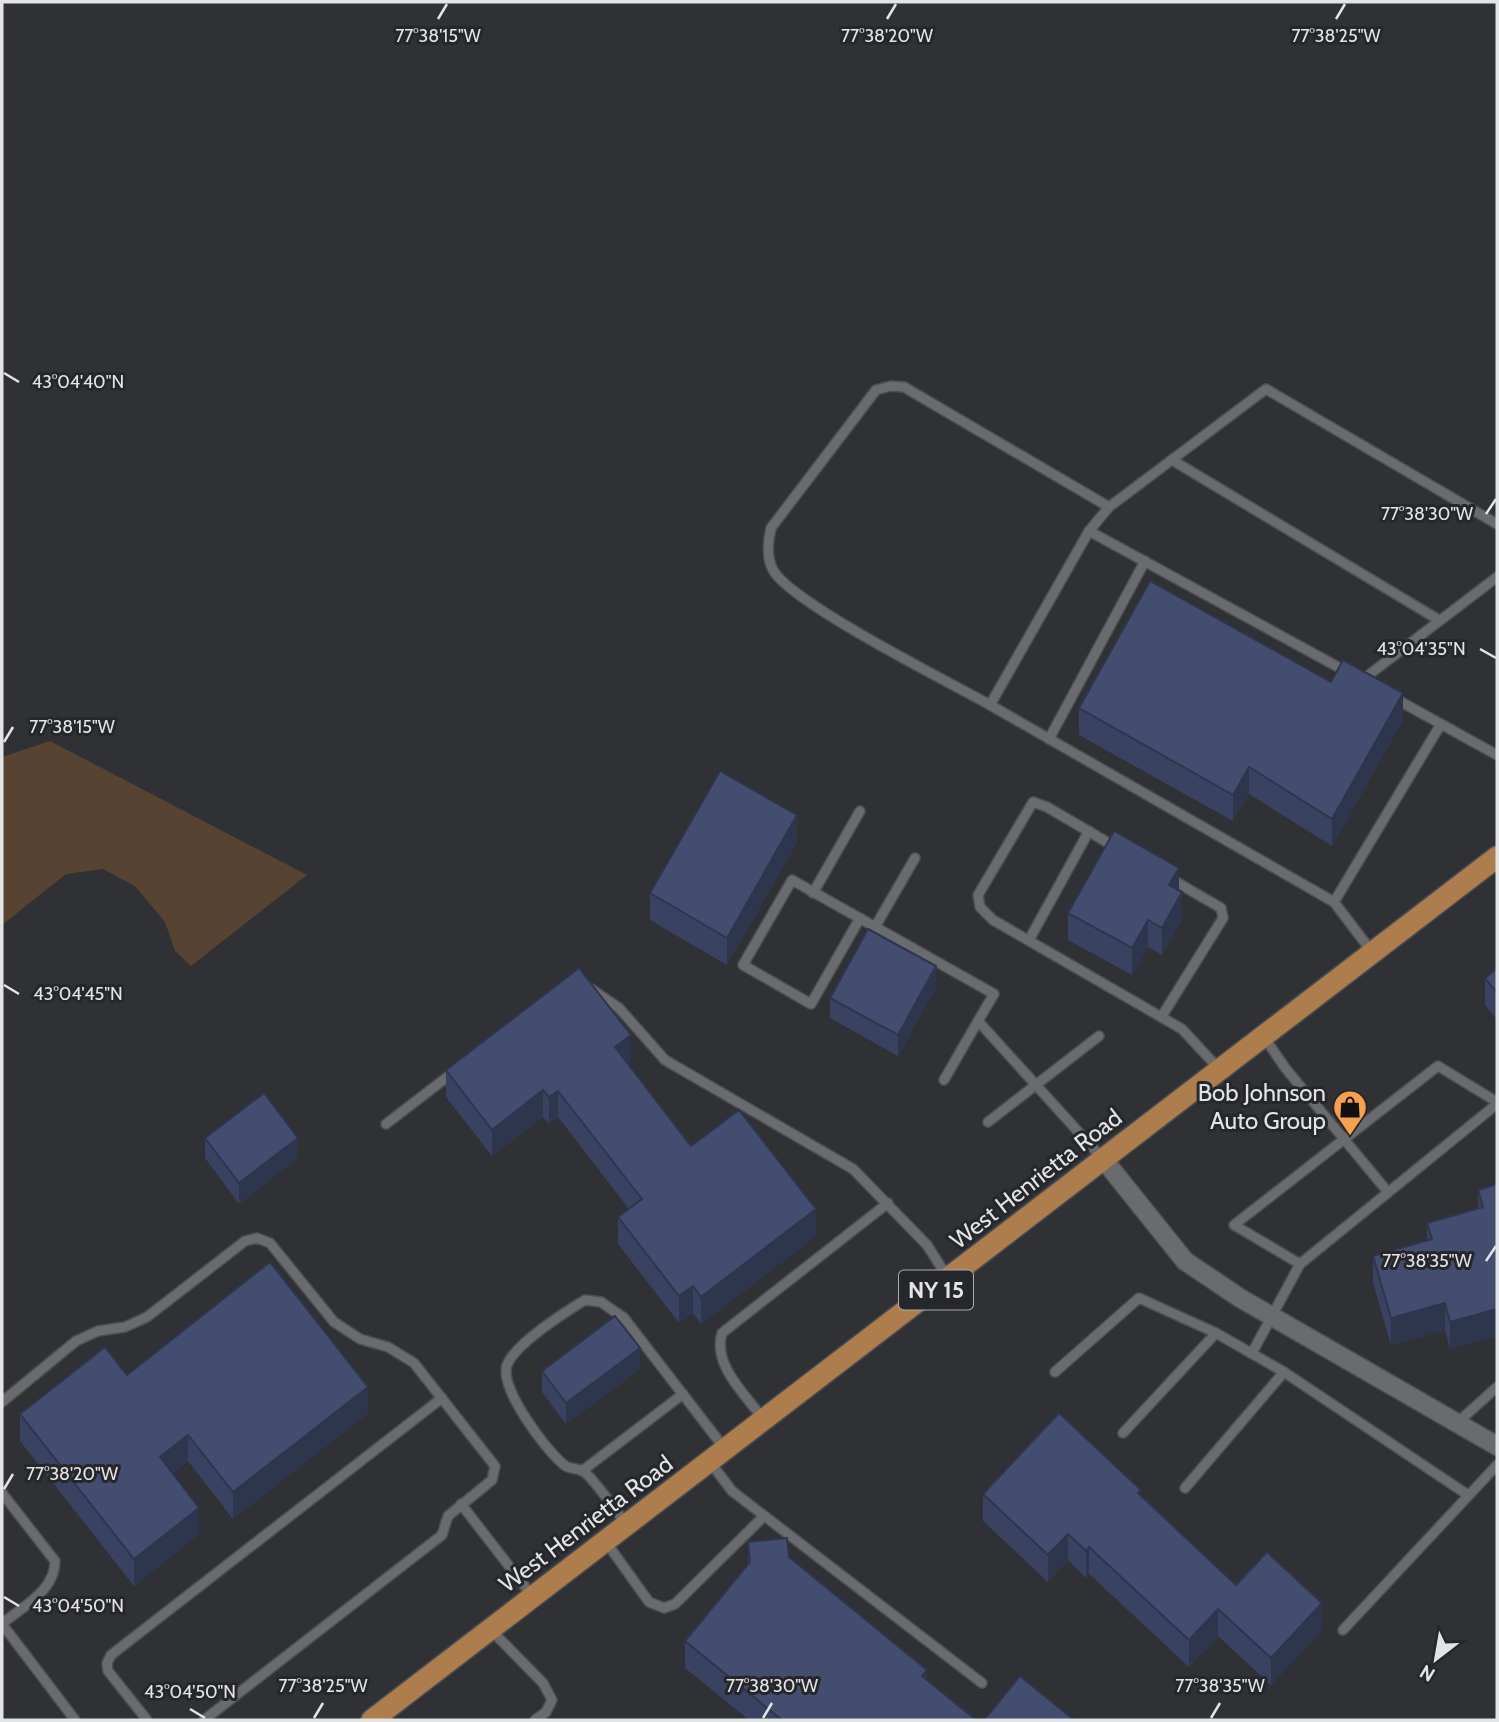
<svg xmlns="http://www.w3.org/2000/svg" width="1499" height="1722" viewBox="0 0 1499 1722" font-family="Cabin,sans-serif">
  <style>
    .green { fill: #574331 }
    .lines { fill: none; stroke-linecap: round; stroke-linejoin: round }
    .lane-casing { stroke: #4d4e50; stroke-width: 12 }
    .street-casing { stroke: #4d4e50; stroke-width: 21 }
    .primary-casing { stroke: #4d4e50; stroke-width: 24 }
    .lane { stroke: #6a6b6e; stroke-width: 9 }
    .street { stroke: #6a6b6e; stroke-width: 18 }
    .primary { stroke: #ad7d4e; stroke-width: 21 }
    .wall { fill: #394260 }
    .shaded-wall { fill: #2e364e }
    .building { fill: #424d70; stroke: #2e364e; stroke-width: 2 }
    .ticks { fill: none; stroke: #e3e4e6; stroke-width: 2.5 }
    .labels { text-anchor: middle; stroke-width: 6; stroke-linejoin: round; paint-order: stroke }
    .shield { fill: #26272a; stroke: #aaabae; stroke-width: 2 }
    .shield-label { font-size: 23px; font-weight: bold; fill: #e3e4e6 }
    .poi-label { font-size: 24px; fill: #e3e4e6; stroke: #26272a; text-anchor: end }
    .street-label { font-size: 24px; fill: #e3e4e6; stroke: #26272a }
    .ticks-label { font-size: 18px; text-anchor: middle; fill: #e3e4e6; stroke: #26272a; stroke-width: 6; stroke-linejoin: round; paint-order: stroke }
  </style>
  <rect width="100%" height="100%" fill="#303134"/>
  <!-- green -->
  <polygon class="green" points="50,741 307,875 191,966 175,951 165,922 135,886 103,869 66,874 2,925 2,757"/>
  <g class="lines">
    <!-- lane casing -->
    <g class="lane-casing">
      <g id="lane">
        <polyline points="1172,460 1439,620"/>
        <polyline points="1089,531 1109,507 1266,389 1497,524"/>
        <polyline points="1349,673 1089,531 990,705 1334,902 1372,952"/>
        <polyline points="1362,680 1497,577"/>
        <polyline points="1394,698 1497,755"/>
        <path d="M 990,705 C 949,682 791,603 773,570 C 766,557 768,541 771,528 L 876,390 L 891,386 L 904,387 L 1109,507"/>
        <polyline points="1049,739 1145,561"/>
        <polyline points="1117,848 1047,807 1033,802 978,895 980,907 993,920 1182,1029 1219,1069"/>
        <polyline points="813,893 860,811"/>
        <polyline points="1334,902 1441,724"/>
        <polyline points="860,918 811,1004 743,965 792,880 994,994 978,1021 1103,1159"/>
        <polyline points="875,927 915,858"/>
        <polyline points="1029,940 1089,831"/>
        <polyline points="591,989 619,1008 665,1060 853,1169 927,1245 948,1278"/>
        <polyline points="1162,1016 1223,918 1221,908 1171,879"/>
        <polyline points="1264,1037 1286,1069 1387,1191"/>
        <polyline points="944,1080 978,1021"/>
        <polyline points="988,1122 1099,1036"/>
        <polyline points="386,1124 455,1071"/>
        <polyline points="1300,1264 1234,1225 1438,1066 1497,1102"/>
        <polyline points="1252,1353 1300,1264 1497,1104"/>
        <polyline points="1055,1372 1139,1298 1216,1333"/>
        <polyline points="2,1402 76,1341 98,1331 125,1327 147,1317 245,1241 257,1238 270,1243 334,1322 360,1339 388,1347 414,1363 495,1466 492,1480 448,1516 442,1535 204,1720"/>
        <path d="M 764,1420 C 746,1395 712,1365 722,1333 L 888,1203"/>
        <polyline points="1457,1423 1497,1387"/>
        <polyline points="1123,1433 1216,1333 1284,1372 1468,1495"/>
        <polyline points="710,1462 732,1491 982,1683"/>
        <polyline points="582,1471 683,1394"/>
        <polyline points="1185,1488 1284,1372"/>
        <path d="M 2,1493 L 55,1561 C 55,1591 23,1606 2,1624 L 75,1720"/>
        <polyline points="461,1504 533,1597"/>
        <path d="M 627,1525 C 618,1514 593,1477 583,1471 C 576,1467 569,1470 563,1464 C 545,1449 499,1388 507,1365 C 515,1344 565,1312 585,1300 L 601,1302 L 624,1318 L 725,1449"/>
        <polyline points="606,1542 649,1602 664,1608 675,1604 764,1516"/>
        <polyline points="491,1630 543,1683 552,1700 546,1712 535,1720"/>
        <polyline points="1343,1630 1497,1465"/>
        <polyline points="147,1720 108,1671 107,1663 111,1655 442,1398"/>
      </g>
    </g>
    <!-- street casing -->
    <g class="street-casing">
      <polyline id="street" points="1104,1160 1185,1261 1240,1298 1497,1446"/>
    </g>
    <!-- primary casing -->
    <g class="primary-casing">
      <polyline id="primary" points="372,1720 1497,857"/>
    </g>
    <!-- lane -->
    <use href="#lane" class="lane"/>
    <!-- street -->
    <use href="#street" class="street"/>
    <!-- primary -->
    <use href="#primary" class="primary"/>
  </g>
  <!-- wall -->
  <g class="wall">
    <polygon points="1331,682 1403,720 1332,846 1249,794 1233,821 1079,735 1079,708"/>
    <polygon points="797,842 727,965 650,920 650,893"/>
    <polygon points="1179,891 1182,919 1162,955 1148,947 1132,975 1068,940 1068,913"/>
    <polygon points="1497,969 1497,1020 1485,1005 1485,978"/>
    <polygon points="936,987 898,1056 830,1018 830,998"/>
    <polygon points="631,1062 628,1064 691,1146 816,1236 701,1324 693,1313 679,1323 618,1244 618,1217 629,1209 558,1117 549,1124 543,1117 492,1156 446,1097 446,1070"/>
    <polygon points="205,1138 298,1158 239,1204 205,1158"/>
    <polygon points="1497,1184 1497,1336 1450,1349 1445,1330 1391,1345 1373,1283 1373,1256 1427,1241 1427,1223 1478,1209 1478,1190"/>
    <polygon points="640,1369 566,1424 542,1392 542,1371"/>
    <polygon points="127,1375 368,1413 233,1519 188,1461 173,1473 199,1534 134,1586 20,1441 20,1414"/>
    <polygon points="983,1494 1141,1496 1236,1585 1322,1630 1271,1685 1218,1636 1189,1667 1089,1574 1086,1578 1068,1560 1048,1582 983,1521"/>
    <polygon points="748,1542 789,1557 927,1680 976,1720 749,1720 685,1668 685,1641 748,1564"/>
  </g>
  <!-- shaded-wall -->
  <g class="shaded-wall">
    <polygon points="1403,693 1403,720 1332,846 1332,819"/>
    <polygon points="1249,767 1249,794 1233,821 1233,795"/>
    <polygon points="797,815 797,842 727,965 727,938"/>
    <polygon points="1179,868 1179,894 1169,885"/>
    <polygon points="1182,892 1182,919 1162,955 1162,928"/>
    <polygon points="1148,920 1148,947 1132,975 1132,948"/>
    <polygon points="936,966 936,987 898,1056 898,1035"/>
    <polygon points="631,1035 631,1062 615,1074 615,1047"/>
    <polygon points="543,1090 543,1117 492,1156 492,1130"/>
    <polygon points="558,1091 558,1117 549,1124 549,1097"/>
    <polygon points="298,1138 298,1158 239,1204 239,1183"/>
    <polygon points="816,1209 816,1236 701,1324 701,1297"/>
    <polygon points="693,1286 693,1313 679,1323 679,1296"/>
    <polygon points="1445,1303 1445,1330 1391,1345 1391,1318"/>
    <polygon points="1497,1309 1497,1336 1450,1349 1450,1322"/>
    <polygon points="640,1348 640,1369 566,1424 566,1403"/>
    <polygon points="368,1387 368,1413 233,1519 233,1492"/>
    <polygon points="188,1435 188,1461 160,1484 160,1457"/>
    <polygon points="199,1508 199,1534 134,1586 134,1559"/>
    <polygon points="1068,1534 1068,1560 1048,1582 1048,1555"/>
    <polygon points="1089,1547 1089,1574 1086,1578 1086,1551"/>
    <polygon points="1322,1603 1322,1630 1271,1685 1271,1658"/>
    <polygon points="1218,1609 1218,1636 1189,1667 1189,1640"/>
    <polygon points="927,1670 927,1697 922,1676"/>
  </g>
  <!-- building -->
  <g class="building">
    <polygon points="1150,581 1331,682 1343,660 1403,693 1332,819 1249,767 1233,795 1079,708"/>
    <polygon points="720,771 797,815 727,938 650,893"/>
    <polygon points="1114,831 1179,868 1169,885 1182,892 1162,928 1148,920 1132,948 1068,913"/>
    <polygon points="868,929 936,966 898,1035 830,998"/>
    <polygon points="579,968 631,1035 615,1047 691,1146 739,1110 816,1209 701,1297 693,1286 679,1296 618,1217 642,1199 558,1091 549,1097 543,1090 492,1130 446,1070"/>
    <polygon points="1497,969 1497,993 1485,978"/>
    <polygon points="264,1093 298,1138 239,1183 205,1138"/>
    <polygon points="1497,1184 1497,1309 1450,1322 1445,1303 1391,1318 1373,1256 1432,1239 1427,1223 1483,1207 1478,1190"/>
    <polygon points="270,1262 368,1387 233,1492 188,1435 160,1457 199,1508 134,1559 20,1414 105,1347 127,1375"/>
    <polygon points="615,1316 640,1348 566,1403 542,1371"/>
    <polygon points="1059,1413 1141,1490 1138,1493 1236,1585 1267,1552 1322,1603 1271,1658 1218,1609 1189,1640 1089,1547 1086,1551 1068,1534 1048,1555 983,1494"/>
    <polygon points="787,1538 789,1557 927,1670 922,1676 976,1720 782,1720 685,1641 750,1562 748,1542"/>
    <polygon points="1020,1676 1074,1720 984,1720"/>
  </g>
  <!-- ticks -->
  <path class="ticks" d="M 438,19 L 447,4M 887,19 L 896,4M 1336,19 L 1345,4M 4,373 L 19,382M 1486,514 L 1496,499M 1480,649 L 1496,658M 4,742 L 13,727M 4,985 L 19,994M 1486,1261 L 1496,1246M 4,1489 L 13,1474M 4,1597 L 19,1606M 190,1709 L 205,1718M 314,1718 L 323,1703M 763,1718 L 772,1703M 1211,1718 L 1220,1703"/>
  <!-- icons -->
  <defs>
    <g id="shop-pin" transform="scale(1.75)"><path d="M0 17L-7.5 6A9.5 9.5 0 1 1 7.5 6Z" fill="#f8a04b" stroke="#26272a"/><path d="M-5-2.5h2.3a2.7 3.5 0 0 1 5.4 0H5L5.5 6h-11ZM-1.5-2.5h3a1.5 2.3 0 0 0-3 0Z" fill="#111"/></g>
  </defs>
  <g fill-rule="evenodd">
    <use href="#shop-pin" x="1350" y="1107"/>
  </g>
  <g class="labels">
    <!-- shield labels -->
    <rect class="shield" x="899" y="1270.5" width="74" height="39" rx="5"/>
    <g class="shield-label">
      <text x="936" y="1298">NY 15</text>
    </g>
    <!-- poi labels -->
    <g class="poi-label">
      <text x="1326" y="1101">Bob Johnson<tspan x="1326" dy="28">Auto Group</tspan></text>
    </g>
    <!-- street labels -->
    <g class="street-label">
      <text transform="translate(1036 1179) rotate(-38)" y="8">West Henrietta Road</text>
      <text transform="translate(586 1524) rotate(-37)" y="8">West Henrietta Road</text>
    </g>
  </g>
  <g class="ticks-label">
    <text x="438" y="42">77°38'15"W</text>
    <text x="887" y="42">77°38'20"W</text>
    <text x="1336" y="42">77°38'25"W</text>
    <text x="78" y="388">43°04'40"N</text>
    <text x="1427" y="520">77°38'30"W</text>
    <text x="1421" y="655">43°04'35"N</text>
    <text x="72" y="733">77°38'15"W</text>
    <text x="78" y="1000">43°04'45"N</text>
    <text x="1427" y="1267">77°38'35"W</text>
    <text x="72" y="1480">77°38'20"W</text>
    <text x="78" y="1612">43°04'50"N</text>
    <text x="323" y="1692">77°38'25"W</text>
    <text x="772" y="1692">77°38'30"W</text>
    <text x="1220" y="1692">77°38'35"W</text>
    <text x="190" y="1698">43°04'50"N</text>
  </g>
  <!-- border -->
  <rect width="1499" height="1722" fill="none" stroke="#e3e4e6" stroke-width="7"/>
  <!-- north arrow -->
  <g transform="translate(1436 1659) rotate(211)" stroke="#26272a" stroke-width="5" paint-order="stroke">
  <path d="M0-5L12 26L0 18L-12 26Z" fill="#e3e4e6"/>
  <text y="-10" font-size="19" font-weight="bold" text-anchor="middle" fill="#e3e4e6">N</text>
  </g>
</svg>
